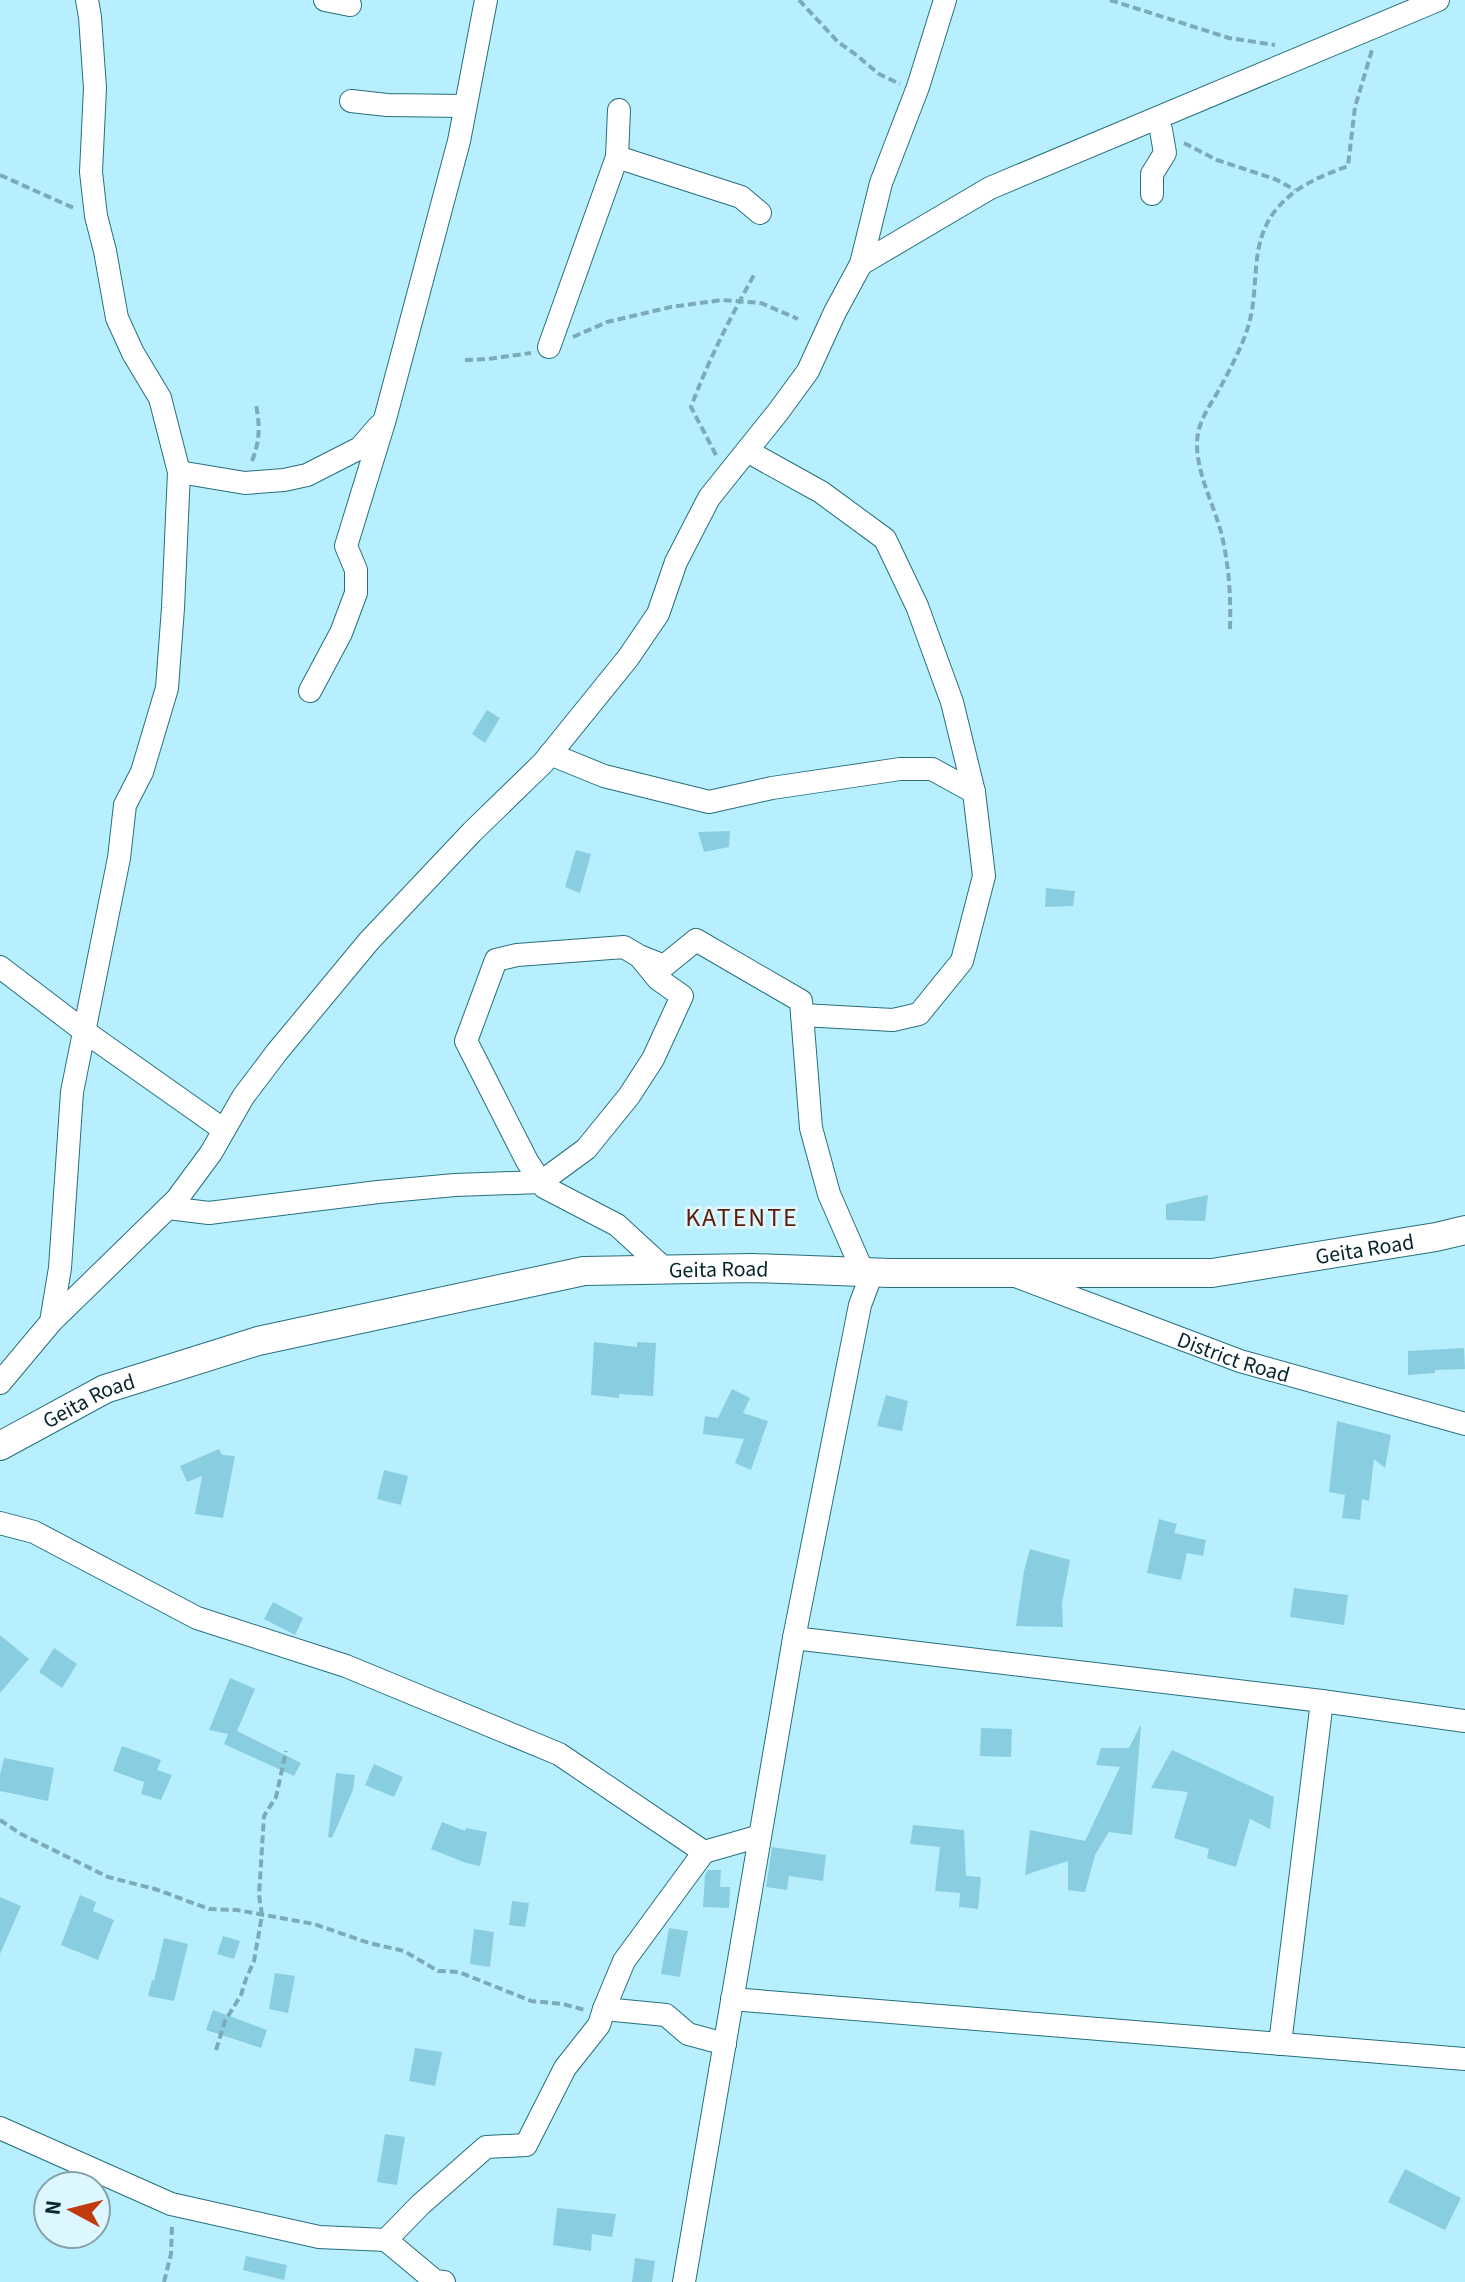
<svg xmlns="http://www.w3.org/2000/svg" width="1465" height="2282" viewBox="0 0 1465 2282" font-family="'Source Sans 3',sans-serif">
  <style>
    .building { fill: #88cee0 }
    .lines { fill: none; stroke-linecap: round; stroke-linejoin: round }
    .minor-casing { stroke: #266f7f; stroke-width: 24 }
    .major-casing { stroke: #266f7f; stroke-width: 30 }
    .path { stroke: #7cabb7; stroke-width: 4; stroke-dasharray: 8 4; stroke-linecap: butt }
    .minor { stroke: #fff; stroke-width: 22 }
    .major { stroke: #fff; stroke-width: 28 }
    .labels { text-anchor: middle; stroke-width: 6; stroke-linejoin: round; paint-order: stroke }
    .street-label { font-size: 22px; fill: #07262d; stroke: #dcf7fe }
    .quarter-label { font-size: 26px; letter-spacing: 2px; fill: #5e1c09; stroke: #dcf7fe }
  </style>
  <rect width="100%" height="100%" fill="#b8effe"/>
  <!-- building -->
  <g class="building">
    <polygon points="487,710 500,718 485,743 472,734"/>
    <polygon points="730,831 729,847 704,852 698,832"/>
    <polygon points="576,850 591,854 580,893 565,887"/>
    <polygon points="1046,888 1075,891 1073,906 1045,907"/>
    <polygon points="1208,1195 1205,1221 1166,1220 1166,1204"/>
    <polygon points="594,1342 637,1347 637,1342 656,1343 653,1396 619,1394 619,1398 591,1395"/>
    <polygon points="1464,1348 1465,1369 1435,1370 1435,1373 1408,1375 1408,1351"/>
    <polygon points="732,1389 750,1398 743,1413 768,1421 751,1470 735,1463 744,1439 703,1434 705,1416 718,1418"/>
    <polygon points="886,1395 908,1401 902,1431 877,1426"/>
    <polygon points="1337,1421 1391,1435 1385,1468 1374,1459 1369,1501 1362,1499 1360,1520 1342,1518 1345,1495 1329,1492"/>
    <polygon points="219,1449 222,1455 235,1456 223,1518 195,1514 202,1476 187,1482 180,1466"/>
    <polygon points="384,1470 408,1476 401,1505 377,1499"/>
    <polygon points="1159,1519 1177,1524 1174,1533 1206,1540 1203,1556 1187,1553 1181,1580 1147,1573"/>
    <polygon points="1030,1549 1070,1560 1062,1604 1063,1627 1016,1626 1024,1571"/>
    <polygon points="1294,1588 1348,1595 1344,1625 1290,1617"/>
    <polygon points="273,1602 303,1618 295,1635 264,1619"/>
    <polygon points="0,1635 29,1659 0,1693"/>
    <polygon points="54,1648 77,1664 62,1688 39,1672"/>
    <polygon points="230,1678 255,1689 237,1731 301,1763 294,1776 224,1744 228,1734 209,1730"/>
    <polygon points="1140,1726 1141,1726 1132,1835 1109,1832 1095,1855 1085,1892 1068,1890 1068,1861 1025,1875 1030,1830 1085,1841 1120,1767 1096,1765 1101,1748 1129,1748"/>
    <polygon points="981,1728 1012,1729 1011,1757 980,1756"/>
    <polygon points="122,1746 161,1760 157,1770 172,1775 161,1800 141,1794 144,1782 113,1771"/>
    <polygon points="1172,1750 1274,1797 1270,1829 1250,1819 1236,1867 1207,1858 1209,1849 1174,1838 1188,1792 1151,1788"/>
    <polygon points="4,1758 54,1768 48,1801 0,1791 0,1775"/>
    <polygon points="374,1764 403,1777 394,1797 365,1785"/>
    <polygon points="336,1773 355,1775 353,1790 332,1838 328,1837"/>
    <polygon points="442,1822 465,1831 466,1828 487,1832 480,1866 466,1863 431,1849"/>
    <polygon points="913,1825 964,1830 966,1876 981,1877 978,1909 959,1907 960,1893 935,1891 940,1847 910,1844"/>
    <polygon points="772,1847 826,1855 823,1881 789,1876 787,1890 766,1887"/>
    <polygon points="708,1870 721,1870 720,1887 730,1887 729,1908 703,1907 705,1875"/>
    <polygon points="80,1895 96,1902 93,1911 114,1920 98,1960 61,1945"/>
    <polygon points="0,1897 21,1906 0,1954"/>
    <polygon points="512,1901 529,1903 525,1927 509,1925"/>
    <polygon points="669,1928 688,1931 680,1977 661,1974"/>
    <polygon points="474,1929 494,1932 490,1967 470,1964"/>
    <polygon points="223,1936 240,1941 234,1959 217,1954"/>
    <polygon points="164,1938 188,1944 174,2001 148,1996 152,1980 154,1981"/>
    <polygon points="275,1973 295,1976 288,2013 269,2009"/>
    <polygon points="213,2010 267,2030 261,2048 206,2030"/>
    <polygon points="415,2048 442,2052 435,2086 409,2081"/>
    <polygon points="385,2134 405,2137 397,2185 377,2182"/>
    <polygon points="1405,2169 1461,2198 1445,2230 1388,2202"/>
    <polygon points="557,2208 616,2214 612,2237 592,2234 591,2251 553,2245"/>
    <polygon points="246,2256 287,2265 284,2280 243,2270"/>
    <polygon points="635,2258 655,2261 652,2282 632,2282"/>
  </g>
  <g class="lines">
    <!-- minor casing -->
    <g class="minor-casing">
      <g id="minor">
        <polyline points="325,0 350,5"/>
        <polyline points="351,101 387,105 464,106"/>
        <polyline points="617,157 741,197 760,213"/>
        <polyline points="1152,194 1152,174 1165,153 1161,130"/>
        <polyline points="861,264 990,188 1438,0"/>
        <polyline points="549,347 617,157 619,110"/>
        <polyline points="747,451 821,492 885,539 917,606 952,702 974,792 984,876 962,961 919,1014 893,1020 802,1015"/>
        <polyline points="179,472 245,483 284,480 307,475 360,448 379,426"/>
        <polyline points="310,691 341,633 356,593 356,570 346,546 385,419 459,141 486,0"/>
        <polyline points="550,754 604,776 709,802 772,788 900,769 932,769 974,792"/>
        <polyline points="0,967 84,1031 224,1130"/>
        <polyline points="168,1208 209,1213 378,1192 455,1185 541,1182 586,1149 629,1096 653,1059 682,996 658,979 640,957"/>
        <polyline points="666,1270 617,1225 544,1187 527,1161 466,1041 496,960 517,955 624,947 639,956 664,966 696,940 801,1001 811,1128 829,1194 863,1272"/>
        <path id="s1" d="M 1018,1277 L 1240,1361 L 1465,1424"/>
        <polyline points="51,1322 60,1268 72,1092 119,858 125,805 142,772 167,688 173,608 179,472 160,398 133,353 117,318 105,251 96,216 91,172 95,88 90,17 87,0"/>
        <polyline points="0,1383 51,1322 177,1199 211,1153 243,1097 277,1052 369,941 472,832 543,763 628,658 658,614 676,562 709,498 778,412 808,371 835,312 861,264 881,183 918,87 945,0"/>
        <polyline points="0,1523 34,1532 197,1618 346,1666 559,1754 704,1852 760,1836"/>
        <polyline points="794,1638 1322,1701 1465,1721"/>
        <polyline points="732,1999 1465,2059"/>
        <polyline points="604,2009 666,2015 688,2034 725,2044"/>
        <polyline points="1280,2044 1322,1701"/>
        <polyline points="0,2128 171,2204 319,2237 386,2240 420,2205 486,2147 526,2145 565,2068 599,2025 604,2009 624,1961 704,1852"/>
        <polyline points="386,2240 435,2281 444,2282"/>
        <polyline points="684,2282 794,1638 860,1305 872,1273"/>
      </g>
    </g>
    <!-- major casing -->
    <g class="major-casing">
      <g id="major">
        <path id="s2" d="M 0,1446 L 105,1389 L 258,1341 L 584,1271 L 752,1268 L 890,1273 L 1212,1273 L 1436,1237 L 1465,1230"/>
      </g>
    </g>
    <!-- path -->
    <g class="path">
      <polyline points="799,0 838,42 855,54 879,74 900,84"/>
      <polyline points="1110,0 1229,38 1275,45"/>
      <polyline points="1184,143 1217,160 1275,179 1295,190"/>
      <polyline points="0,175 76,209"/>
      <polyline points="573,337 607,322 671,307 722,300 761,303 798,319"/>
      <polyline points="465,360 488,359 531,353"/>
      <path d="M 716,455 L 691,407 C 708,361 730,318 754,275"/>
      <path d="M 252,461 C 260,441 260,426 256,405"/>
      <path d="M 1230,629 C 1231,597 1229,564 1221,532 C 1213,503 1197,474 1197,444 C 1197,422 1210,406 1220,388 C 1230,369 1242,347 1248,327 C 1260,289 1249,249 1272,215 C 1291,188 1318,177 1348,166 L 1355,107 L 1372,50"/>
      <polyline points="0,1820 21,1834 108,1877 155,1889 209,1909 237,1910 314,1924 369,1943 404,1951 438,1971 459,1972 531,2001 563,2004 585,2010"/>
      <polyline points="216,2050 225,2021 241,1995 246,1979 254,1961 262,1915 259,1895 264,1816 276,1797 286,1751"/>
      <polyline points="164,2282 171,2254 172,2225"/>
    </g>
    <!-- minor -->
    <use href="#minor" class="minor"/>
    <!-- major -->
    <use href="#major" class="major"/>
  </g>
  <g class="labels">
    <!-- street labels -->
    <g class="street-label">
      <text dy="8" stroke="none"><textPath href="#s2" startOffset="1396">Geita Road</textPath></text>
      <text dy="8" stroke="none"><textPath href="#s2" startOffset="748">Geita Road</textPath></text>
      <text dy="8" stroke="none"><textPath href="#s1" startOffset="230">District Road</textPath></text>
      <text dy="8" stroke="none"><textPath href="#s2" startOffset="100">Geita Road</textPath></text>
    </g>
    <!-- quarter labels -->
    <g class="quarter-label">
      <text x="742" y="1226">KATENTE</text>
    </g>
  </g>
  <!-- north arrow -->
  <g transform="translate(72 2210) rotate(277)"><circle r="38" fill="#dcf7fe" stroke="#87a3aa" stroke-width="2"/>
  <path d="M0-6L14 30L0 20L-14 30Z" fill="#c33a0f"/>
  <text y="-12" font-size="22" font-weight="bold" text-anchor="middle" fill="#07262d">N</text>
  </g>
</svg>
